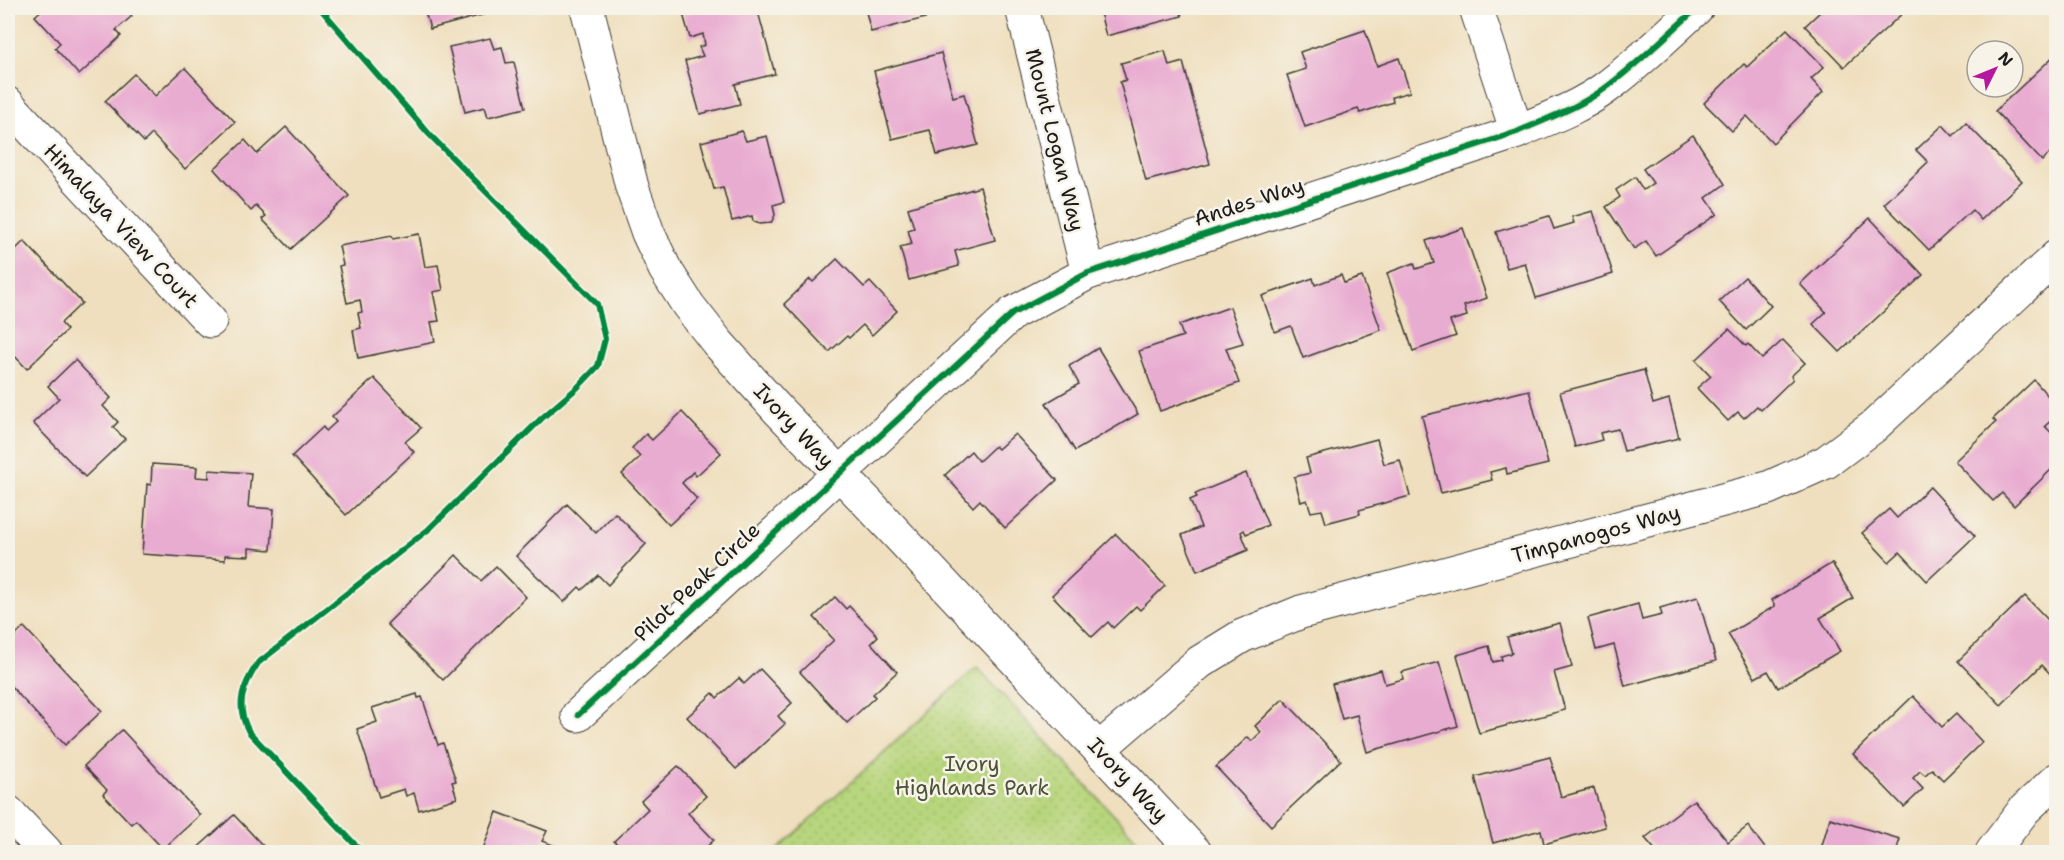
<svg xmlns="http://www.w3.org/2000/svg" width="2064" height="860" viewBox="0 0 2064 860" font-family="'Shantell Sans',sans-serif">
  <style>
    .park { fill: url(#park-dots); stroke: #6a794c; stroke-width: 1.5 }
    .building { fill: #e9acd1 }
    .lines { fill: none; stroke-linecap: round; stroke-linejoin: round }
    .minor-casing { stroke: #3c3934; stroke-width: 35 }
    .minor { stroke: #fff; stroke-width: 33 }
    .cycleway-casing { stroke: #f7f3e8; stroke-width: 10 }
    .cycleway { stroke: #00873e; stroke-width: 6 }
    .labels { text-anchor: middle; stroke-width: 5; stroke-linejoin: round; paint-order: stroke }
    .street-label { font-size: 21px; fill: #1c1c1c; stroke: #f7f3e8 }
    .park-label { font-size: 21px; fill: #4b5439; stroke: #f7f3e8 }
  </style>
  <defs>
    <pattern id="park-dots" width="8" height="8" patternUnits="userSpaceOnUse" patternTransform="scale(1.5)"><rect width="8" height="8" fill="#b8d67d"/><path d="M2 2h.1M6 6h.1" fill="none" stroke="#9eb76b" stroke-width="1.8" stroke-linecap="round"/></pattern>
  </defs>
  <rect width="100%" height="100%" fill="#f7f3e8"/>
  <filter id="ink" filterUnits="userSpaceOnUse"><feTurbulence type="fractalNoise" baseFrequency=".0167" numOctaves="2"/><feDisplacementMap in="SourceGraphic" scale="12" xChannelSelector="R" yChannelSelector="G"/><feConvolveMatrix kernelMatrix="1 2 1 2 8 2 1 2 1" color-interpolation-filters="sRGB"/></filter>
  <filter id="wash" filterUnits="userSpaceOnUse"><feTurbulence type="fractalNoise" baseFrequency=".008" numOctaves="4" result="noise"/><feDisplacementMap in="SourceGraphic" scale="24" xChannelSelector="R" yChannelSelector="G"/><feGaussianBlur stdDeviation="1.35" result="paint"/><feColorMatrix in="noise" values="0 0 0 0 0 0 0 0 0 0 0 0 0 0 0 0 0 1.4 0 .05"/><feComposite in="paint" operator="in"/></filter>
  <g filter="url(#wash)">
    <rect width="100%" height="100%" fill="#efdfbe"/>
    <!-- park -->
    <polygon class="park" points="977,667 1148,852 775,852"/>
    <g id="blocks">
      <!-- building -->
      <g class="building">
        <polygon points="44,8 124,8 132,16 116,30 121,36 79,75 55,48 60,43 35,16"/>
        <polygon points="424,8 501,8 501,10 430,29"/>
        <polygon points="706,8 757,8 775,74 735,84 740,104 700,114 685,61 703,56 699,47 705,45 703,34 690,38 683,14"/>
        <polygon points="865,8 926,8 929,17 871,32"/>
        <polygon points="1099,8 1180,8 1182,16 1106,36"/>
        <polygon points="1817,8 1904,8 1906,10 1844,67 1805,26 1821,11"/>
        <polygon points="1787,29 1824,67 1811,79 1823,92 1773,143 1747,116 1732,131 1704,103 1744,64 1747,67"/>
        <polygon points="1365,30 1377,66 1399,58 1410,92 1392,97 1393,102 1360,113 1358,109 1305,127 1287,75 1306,69 1300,52"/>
        <polygon points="490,38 494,49 502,47 506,63 514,62 525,108 488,117 485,107 465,112 449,47"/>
        <polygon points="1165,51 1169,66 1183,62 1210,164 1146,181 1120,82 1126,80 1121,63"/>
        <polygon points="941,53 953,97 964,94 978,145 937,155 930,130 892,139 874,71"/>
        <polygon points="2056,54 2056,147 2042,161 1995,111"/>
        <polygon points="185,68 235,122 185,169 152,134 144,142 105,101 134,74 155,96"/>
        <polygon points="1966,123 2022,181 1981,220 1972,210 1929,250 1884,204 1928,162 1916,150 1943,125 1953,136"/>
        <polygon points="286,127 349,196 291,249 262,219 266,216 256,206 251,211 214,169 245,140 257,154"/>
        <polygon points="742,131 746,141 767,136 784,202 773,205 775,215 771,223 759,224 753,221 752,216 732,221 723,187 714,189 701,142"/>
        <polygon points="1693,135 1725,184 1706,198 1717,214 1656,256 1646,241 1634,249 1606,207 1620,197 1616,190 1635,177 1643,190 1653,183 1643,169"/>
        <polygon points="980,187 995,240 955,251 959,266 909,280 900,247 912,244 908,230 914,228 908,208"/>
        <polygon points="1593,211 1613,274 1536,298 1525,263 1507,268 1496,232 1549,216 1554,229 1574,223 1572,217"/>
        <polygon points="1870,218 1923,275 1840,352 1813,324 1826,312 1800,284"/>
        <polygon points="1463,228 1487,298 1464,306 1467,316 1450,321 1456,336 1413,351 1387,273 1414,263 1416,269 1434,263 1426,241"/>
        <polygon points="419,234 425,267 438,265 443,290 433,292 439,321 431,322 435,342 358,358 353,330 361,328 358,313 362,312 360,300 347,303 339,266 343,265 339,246 392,236 393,239"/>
        <polygon points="24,241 82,303 61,323 67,330 27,369 8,349 8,257"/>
        <polygon points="837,259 864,287 870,282 897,311 872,335 863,325 849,338 847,336 829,352 784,304 810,279 813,282"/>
        <polygon points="1341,275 1344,283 1362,277 1381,330 1303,358 1291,326 1275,332 1262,296 1313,278 1315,285"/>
        <polygon points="1745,277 1771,306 1746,330 1719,301"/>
        <polygon points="1230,307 1243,343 1226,348 1239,383 1160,411 1139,351 1183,336 1179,325"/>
        <polygon points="1729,329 1746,346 1748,344 1762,359 1783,340 1805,363 1791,376 1793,379 1761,410 1757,406 1744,418 1738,412 1728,421 1697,388 1711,376 1696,360"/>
        <polygon points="1098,348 1138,414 1075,451 1046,403 1079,384 1069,366"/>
        <polygon points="75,360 111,398 103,406 118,422 113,427 125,439 85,477 33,423 59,398 48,386"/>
        <polygon points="1644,370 1653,404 1669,399 1679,438 1624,451 1618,429 1600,433 1602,440 1575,447 1560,392"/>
        <polygon points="374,378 421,428 405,442 414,452 346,515 292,456 323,427 326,431 336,422 332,417"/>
        <polygon points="2034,380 2056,405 2056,416 2045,426 2056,438 2056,465 2014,506 2002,493 1993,501 1955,461 1996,422 1993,419"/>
        <polygon points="1529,390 1548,464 1507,474 1506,468 1490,472 1492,480 1441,493 1422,416"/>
        <polygon points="682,412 721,453 696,476 693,472 682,483 697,499 669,525 622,474 640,457 632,448 646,434 652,440"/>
        <polygon points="1015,434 1057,480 1005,528 980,500 973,507 945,475 971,451 979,461 995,446 998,449"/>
        <polygon points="1377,439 1384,464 1400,460 1410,496 1359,510 1360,514 1326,523 1322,510 1311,512 1307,500 1301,502 1294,477 1310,473 1306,458"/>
        <polygon points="152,464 197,467 196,477 209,478 209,470 251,473 248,507 274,509 271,550 249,548 249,556 225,555 225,560 142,554 147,484 151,485"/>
        <polygon points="1246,473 1268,525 1246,534 1244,530 1241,532 1248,550 1197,571 1182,535 1201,527 1190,500 1197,497 1195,494"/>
        <polygon points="1930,487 1975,536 1927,581 1900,552 1889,562 1862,533 1889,509 1897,518"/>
        <polygon points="567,504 596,533 615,513 646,544 608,585 598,575 582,590 579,587 564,602 516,556"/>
        <polygon points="1116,534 1165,586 1140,610 1136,606 1113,628 1108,622 1092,637 1052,595"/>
        <polygon points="456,555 481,581 496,566 526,597 443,680 387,624"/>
        <polygon points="1832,563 1853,598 1820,618 1840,651 1778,688 1768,671 1755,678 1728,634 1775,606 1772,600"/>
        <polygon points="2025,596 2052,624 2056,620 2056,674 2053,677 2042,665 2001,705 1958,661"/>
        <polygon points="835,597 846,609 849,606 878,636 871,643 897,672 873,694 875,697 847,723 800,672 834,640 814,617"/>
        <polygon points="1698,597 1716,661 1625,686 1614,645 1596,650 1588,618 1638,604 1642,620 1662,615 1660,608"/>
        <polygon points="1560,623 1572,667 1554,672 1565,710 1479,733 1457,655 1489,646 1493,662 1502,660 1501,656 1512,653 1507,637"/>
        <polygon points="24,627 102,711 65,745 8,683 8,643"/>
        <polygon points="1439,662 1458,726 1367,752 1357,715 1342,719 1332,684 1381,670 1385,684 1403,679 1402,672"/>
        <polygon points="760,669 792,703 778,716 785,724 736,769 687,717 713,693 717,698 739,678 744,684"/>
        <polygon points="417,694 418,698 422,697 438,745 443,743 456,781 452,782 457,798 419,810 414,793 406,796 404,789 379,797 357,729 377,722 372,708"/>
        <polygon points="1913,696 1942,727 1956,714 1982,742 1943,780 1932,769 1925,775 1920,771 1913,778 1923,789 1904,807 1853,754"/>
        <polygon points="1283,699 1341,760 1271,826 1216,767 1248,737 1252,741 1261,732 1255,726"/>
        <polygon points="122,730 200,815 163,849 136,820 131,824 103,794 107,790 84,766"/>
        <polygon points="1550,757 1561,797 1594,788 1605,827 1544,844 1541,830 1493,843 1475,777"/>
        <polygon points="678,766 706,796 688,813 714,840 701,852 625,852 614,841 648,809 641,801"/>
        <polygon points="1694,800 1728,842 1748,826 1768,852 1657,852 1645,838"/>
        <polygon points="497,812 547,831 542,841 572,852 491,852 483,849"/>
        <polygon points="234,815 268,851 266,852 193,852"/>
        <polygon points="1830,818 1900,839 1896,852 1820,852"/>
      </g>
    </g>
  </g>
  <g filter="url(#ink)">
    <use href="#blocks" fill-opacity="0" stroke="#3c3934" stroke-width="1.5"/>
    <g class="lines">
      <!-- minor casing -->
      <g class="minor-casing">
        <g id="minor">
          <polyline points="587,8 632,187 648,233 665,269 688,305 717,342 778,410 867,502 1195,852"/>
          <polyline points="1022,8 1088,273"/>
          <polyline points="1476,8 1517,132"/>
          <polyline points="8,104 210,321"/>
          <path d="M 578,715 L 1013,313 L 1088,273 L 1517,132 C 1546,119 1578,108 1604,89 C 1637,65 1667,35 1697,8"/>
          <polyline points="1099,749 1200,662 1242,636 1301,612 1768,488 1826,462 1873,427 2056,257"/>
          <polyline points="8,812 46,852"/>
          <polyline points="1992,852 2024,810 2056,780"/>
        </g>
      </g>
      <!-- minor -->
      <use href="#minor" class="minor"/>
      <!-- cycleway casing -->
      <g class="cycleway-casing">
        <g id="cycleway">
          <path d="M 320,8 L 429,134 L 597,304 L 605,339 L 598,366 L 577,388 L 542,418 L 429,529 L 258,663 C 242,687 235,706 249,732 L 362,852"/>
          <path d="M 578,715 L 1013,313 L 1088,273 L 1517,132 C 1546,119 1578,108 1604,89 C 1637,65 1667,35 1697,8"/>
        </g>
      </g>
      <!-- cycleway -->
      <use href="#cycleway" class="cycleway"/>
    </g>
  </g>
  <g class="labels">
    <!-- street labels -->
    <g class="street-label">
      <text transform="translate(1055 140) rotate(76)" y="7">Mount Logan Way</text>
      <text transform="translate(1249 202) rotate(-18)" y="7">Andes Way</text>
      <text transform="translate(121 226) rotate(47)" y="7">Himalaya View Court</text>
      <text transform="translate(794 426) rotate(47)" y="7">Ivory Way</text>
      <text transform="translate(1596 534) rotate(-15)" y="7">Timpanogos Way</text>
      <text transform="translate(697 582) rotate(-43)" y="7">Pilot Peak Circle</text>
      <text transform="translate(1128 780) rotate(47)" y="7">Ivory Way</text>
    </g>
    <!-- park labels -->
    <g class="park-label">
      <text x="972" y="771">Ivory<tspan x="972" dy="24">Highlands Park</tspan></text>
    </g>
  </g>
  <!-- margin -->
  <rect width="2064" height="860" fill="none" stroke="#f7f3e8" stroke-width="30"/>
  <!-- north arrow -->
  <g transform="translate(1995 69) rotate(47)"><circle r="28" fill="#f7f3e8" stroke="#9f9d96" stroke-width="1.5"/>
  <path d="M0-4.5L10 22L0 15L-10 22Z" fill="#b5179e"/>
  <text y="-9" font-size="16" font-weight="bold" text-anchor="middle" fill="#1c1c1c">N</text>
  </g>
</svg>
